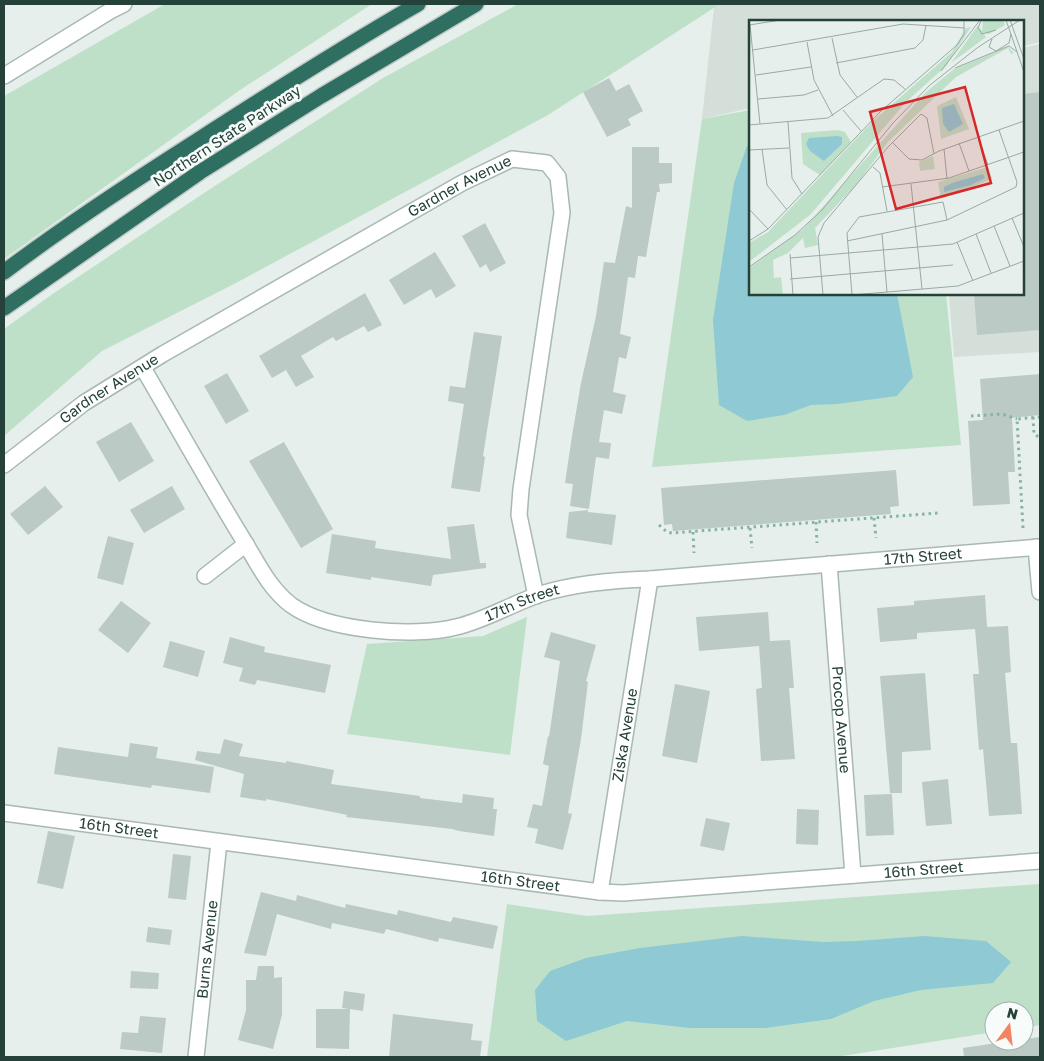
<svg xmlns="http://www.w3.org/2000/svg" width="1044" height="1061" viewBox="0 0 1044 1061" font-family="'Golos Text',sans-serif">
  <style>
    .built { fill: #d4dfda }
    .green { fill: #bfe0c8 }
    .water { fill: #8ec9d4 }
    .building { fill: #bbcac4 }
    .lines { fill: none; stroke-linecap: round; stroke-linejoin: round }
    .minor-casing { stroke: #a8b8b2; stroke-width: 18 }
    .highway-casing { stroke: #c2cac8; stroke-width: 18 }
    .path { stroke: #86b3a5; stroke-width: 3; stroke-dasharray: 2.5 4; stroke-linecap: butt }
    .minor { stroke: #fff; stroke-width: 15 }
    .highway { stroke: #2f6f62; stroke-width: 15 }
    .labels { text-anchor: middle; stroke-width: 5; stroke-linejoin: round; paint-order: stroke }
    .street-label { font-size: 15px; fill: #24423a; stroke: #f7fbf9 }
    .inset-road { fill: none; stroke: #98aaa4; stroke-width: 1 }
    .view { fill: #d62828; fill-opacity: 0.15; stroke: #d62828; stroke-width: 2.5 }
    .inset-edge { fill: none; stroke: #24423a; stroke-width: 2.5 }
  </style>
  <rect width="100%" height="100%" fill="#e6efeb"/>
  <!-- built -->
  <g class="built">
    <polygon points="720,4 1040,4 1040,42 1023,46 1023,21 750,21 750,108 702,119 714,7"/>
    <polygon points="1040,44 1040,352 954,357 949,294 1023,294 1023,48"/>
  </g>
  <!-- green -->
  <g class="green">
    <polygon points="165,4 372,4 240,90 4,259 4,96"/>
    <polygon points="518,4 720,4 548,115 236,283 102,351 4,436 4,329 54,293 207,191 383,78"/>
    <polygon points="750,110 750,294 946,294 961,445 652,467 702,119"/>
    <polygon points="527,617 510,755 347,734 367,644 483,636"/>
    <polygon points="1040,884 1040,1025 1024,1028 1024,1011 994,1011 994,1032 836,1057 487,1057 507,904 587,916"/>
  </g>
  <!-- water -->
  <g class="water">
    <polygon points="750,145 750,294 897,294 913,377 897,396 837,404 811,405 784,415 747,421 719,405 713,320 734,183 747,146"/>
    <polygon points="742,936 823,942 857,941 924,936 986,941 1011,962 993,983 921,990 874,1001 831,1019 765,1028 690,1028 627,1021 566,1041 537,1021 535,990 550,971 586,958 640,948"/>
  </g>
  <!-- building -->
  <g class="building">
    <polygon points="609,78 616,91 629,84 643,111 628,119 631,125 607,137 583,92"/>
    <polygon points="1040,92 1040,330 977,335 974,294 1023,294 1023,94"/>
    <polygon points="632,147 659,147 659,163 672,163 672,183 659,184 660,192 657,192 646,257 638,256 635,278 628,277 620,334 631,337 626,359 619,357 613,392 626,395 622,414 604,410 599,442 611,443 609,459 596,457 589,509 570,506 573,484 565,483 572,436 581,383 596,316 604,262 615,263 626,206 632,208"/>
    <polygon points="485,223 506,263 490,272 486,264 480,268 462,236"/>
    <polygon points="435,252 456,286 436,298 431,289 404,305 389,280"/>
    <polygon points="365,293 382,325 368,332 364,326 336,341 333,337 301,356 314,377 296,387 286,370 272,378 259,356"/>
    <polygon points="474,332 502,336 483,456 485,457 480,492 451,488 464,404 448,401 450,386 465,388"/>
    <polygon points="227,373 249,411 226,424 204,386"/>
    <polygon points="1040,374 1040,415 1012,418 1015,472 1008,472 1010,504 973,506 968,421 983,420 980,379"/>
    <polygon points="131,422 154,461 119,482 96,442"/>
    <polygon points="284,442 333,529 301,548 249,461"/>
    <polygon points="896,470 899,506 890,507 891,514 673,531 672,524 664,525 661,488"/>
    <polygon points="45,486 63,507 28,535 10,514"/>
    <polygon points="172,486 185,509 144,533 130,510"/>
    <polygon points="588,510 588,512 616,515 612,545 566,538 569,512"/>
    <polygon points="474,524 480,563 486,563 486,568 433,575 431,586 371,577 371,580 326,573 332,534 376,541 375,548 451,559 447,527"/>
    <polygon points="108,536 134,543 123,585 97,578"/>
    <polygon points="985,595 987,627 1008,626 1011,672 1005,673 1011,743 1017,743 1022,814 989,816 983,749 979,750 973,674 979,674 975,629 917,633 917,639 880,642 877,608 914,605 914,601"/>
    <polygon points="121,601 151,623 128,653 98,630"/>
    <polygon points="768,612 770,641 790,640 794,688 789,688 795,759 761,761 756,689 762,688 759,646 699,651 696,617"/>
    <polygon points="551,632 596,645 586,681 588,682 581,739 568,813 572,814 563,850 535,843 538,829 527,827 533,804 542,806 549,766 543,764 548,736 549,737 560,661 544,657"/>
    <polygon points="230,637 265,647 264,652 331,665 325,693 257,680 255,685 239,681 243,668 223,663"/>
    <polygon points="170,641 205,651 198,677 163,667"/>
    <polygon points="925,673 931,750 902,752 902,793 890,793 880,676"/>
    <polygon points="675,684 710,691 697,763 662,756"/>
    <polygon points="224,739 243,744 239,756 286,763 286,761 334,770 331,784 420,796 420,798 462,803 463,794 494,798 493,809 497,809 494,836 459,831 452,829 346,817 347,815 338,813 266,799 266,801 240,797 244,774 195,760 197,751 220,754"/>
    <polygon points="130,743 158,747 156,758 214,767 210,793 152,785 151,788 54,774 58,747 128,757"/>
    <polygon points="948,779 952,824 926,826 922,782"/>
    <polygon points="892,794 894,835 866,836 864,795"/>
    <polygon points="797,809 819,810 818,845 796,844"/>
    <polygon points="706,818 730,823 724,851 700,846"/>
    <polygon points="48,831 75,836 63,889 37,883"/>
    <polygon points="173,854 191,856 186,900 168,898"/>
    <polygon points="261,892 296,901 297,895 345,908 346,904 397,915 398,910 451,922 453,917 498,926 493,949 439,938 438,942 386,929 384,934 332,923 331,929 277,914 266,956 244,953"/>
    <polygon points="148,927 172,930 170,945 146,942"/>
    <polygon points="258,966 274,966 274,978 282,977 282,1015 273,1049 238,1040 246,1010 246,980 256,980"/>
    <polygon points="131,971 159,973 158,989 130,988"/>
    <polygon points="344,991 365,994 363,1011 350,1009 349,1049 316,1048 316,1009 349,1009 342,1008"/>
    <polygon points="393,1014 473,1024 471,1040 482,1041 480,1057 389,1057"/>
    <polygon points="140,1016 166,1018 162,1053 120,1049 122,1032 138,1033"/>
    <polygon points="1040,1037 1040,1057 964,1057 963,1048 1010,1041 1024,1041 1024,1039"/>
  </g>
  <g class="lines">
    <!-- minor casing -->
    <g class="minor-casing">
      <g id="minor">
        <polyline points="4,76 110,11 124,4"/>
        <path id="s1" d="M 143,368 C 177,426 209,484 244,541 C 258,564 269,588 291,605 C 327,631 414,638 456,627 C 484,621 513,603 541,594 C 576,583 613,580 650,579 L 1040,547"/>
        <path id="s2" d="M 4,465 L 84,403 L 163,354 L 462,183 L 512,159 L 547,163 L 558,177 L 562,213 L 521,489 L 519,515 L 536,596"/>
        <polyline points="1036,547 1040,592"/>
        <path id="s3" d="M 829,564 L 853,875"/>
        <polyline points="205,576 246,544"/>
        <path id="s4" d="M 4,813 L 600,892 L 623,893 L 1040,861"/>
        <path id="s5" d="M 600,892 L 650,579"/>
        <path id="s6" d="M 196,1057 L 219,842"/>
      </g>
    </g>
    <!-- highway casing -->
    <g class="highway-casing">
      <g id="highway">
        <path d="M 4,272 C 66,225 132,182 198,140 C 271,93 343,47 418,4"/>
        <polyline points="4,308 200,172 321,96 476,4"/>
      </g>
    </g>
    <!-- path -->
    <g class="path">
      <polyline points="971,416 1002,414 1017,419"/>
      <polyline points="1033,417 1034,434 1040,438"/>
      <polyline points="874,518 876,538"/>
      <polyline points="816,522 817,543"/>
      <polyline points="659,525 667,532 672,533 938,513"/>
      <polyline points="750,528 752,548"/>
      <polyline points="1023,528 1017,419 1040,417"/>
      <polyline points="693,532 694,553"/>
    </g>
    <!-- minor -->
    <use href="#minor" class="minor"/>
    <!-- highway -->
    <use href="#highway" class="highway"/>
  </g>
  <g class="labels">
    <!-- street labels -->
    <g class="street-label">
      <text transform="translate(227 136) rotate(-33)" y="5">Northern State Parkway</text>
      <text dy="5" stroke="none"><textPath href="#s2" startOffset="535">Gardner Avenue</textPath></text>
      <text dy="5" stroke="none"><textPath href="#s2" startOffset="130">Gardner Avenue</textPath></text>
      <text dy="5" stroke="none"><textPath href="#s1" startOffset="926">17th Street</textPath></text>
      <text dy="5" stroke="none"><textPath href="#s1" startOffset="521">17th Street</textPath></text>
      <text dy="5" stroke="none"><textPath href="#s3" startOffset="156">Procop Avenue</textPath></text>
      <text dy="5" stroke="none"><textPath href="#s5" startOffset="159">Ziska Avenue</textPath></text>
      <text dy="5" stroke="none"><textPath href="#s4" startOffset="116">16th Street</textPath></text>
      <text dy="5" stroke="none"><textPath href="#s4" startOffset="926">16th Street</textPath></text>
      <text dy="5" stroke="none"><textPath href="#s4" startOffset="521">16th Street</textPath></text>
      <text dy="5" stroke="none"><textPath href="#s6" startOffset="108">Burns Avenue</textPath></text>
    </g>
  </g>
  <!-- overview -->
  <g transform="translate(749 20)">
    <rect width="275" height="275" fill="#e6efeb"/>
    <path d="M 234,0 L 254,0 L 256,5 L 240,14 L 233,13 ZM 229,5 L 237,17 L 202,43 ZM 222,7 L 197,46 L 157,82 L 62,194 L 0,242 L 0,223 L 19,212 L 123,102 L 203,32 L 217,8 ZM 259,27 L 265,33 L 262,34 L 259,28 L 207,57 L 139,122 L 107,165 L 66,208 L 69,225 L 56,228 L 54,218 L 39,233 L 24,240 L 25,258 L 32,257 L 34,275 L 0,275 L 0,248 L 54,209 L 177,72 L 205,49 ZM 207,77 L 220,109 L 192,119 L 188,86 ZM 89,110 L 96,112 L 102,122 L 71,155 L 54,144 L 52,113 ZM 184,136 L 186,149 L 171,151 L 170,142 ZM 239,147 L 243,159 L 192,179 L 189,162 Z" fill="#bfe0c8"/>
    <path d="M 205,84 L 214,104 L 200,112 L 194,104 L 193,88 ZM 88,116 L 93,117 L 93,124 L 75,141 L 61,131 L 57,124 L 60,118 ZM 234,154 L 236,158 L 222,165 L 195,172 L 195,167 L 203,163 Z" fill="#8ec9d4"/>
    <path class="inset-road" d="M 257,0 L 275,52M 261,0 L 275,39M 232,1 L 229,8 L 233,14 L 247,10M 0,5 L 32,0M 1,5 L 11,104M 83,18 L 91,55 L 108,77M 243,19 L 240,27 L 247,31 L 260,23 L 262,14M 58,22 L 65,60 L 84,96M 4,30 L 154,4 L 216,8M 87,43 L 166,28 L 174,20 L 177,5M 206,48 L 260,26 L 268,32M 192,51 L 231,0M 7,55 L 62,47M 9,79 L 55,75 L 69,70M 94,90 L 112,111M 39,102 L 43,158 L 53,174M 0,105 L 79,98 L 135,59 L 145,60 L 156,69M 229,117 L 239,145M 143,122 L 160,139 L 173,140 L 190,131 L 275,101M 210,123 L 220,151M 13,129 L 18,165 L 38,190M 195,129 L 198,159M 0,130 L 40,128M 124,147 L 131,153 L 138,191M 162,164 L 173,269M 133,167 L 200,158 L 275,132M 0,189 L 19,209M 263,198 L 275,227M 245,206 L 261,246M 133,214 L 138,272M 227,214 L 242,253M 0,221 L 19,209 L 132,91 L 208,25 L 215,14 L 215,0M 98,221 L 198,200 L 267,167 L 268,162 L 250,110M 208,222 L 224,261M 41,234 L 44,275M 41,238 L 204,224 L 275,193M 0,247 L 46,215 L 73,190 L 144,103 L 181,65 L 228,28 L 271,0M 41,259 L 204,245M 74,275 L 69,217 L 75,203 L 139,127 L 172,94 L 178,98 L 185,134M 103,275 L 98,213 L 110,197 L 194,182 L 198,200M 103,275 L 209,266 L 275,241"/>
    <path class="view" d="M 216,67 L 242,163 L 147,189 L 121,92 Z"/>
    <rect width="275" height="275" class="inset-edge"/>
  </g>
  <!-- border -->
  <rect width="1044" height="1061" fill="none" stroke="#24423a" stroke-width="10"/>
  <!-- north arrow -->
  <g transform="translate(1009 1026) rotate(15)"><circle r="24" fill="#f7fbf9" stroke="#a3b1ad"/>
  <path d="M0-4L9 19L0 12L-9 19Z" fill="#f4845f"/>
  <text y="-8" font-size="14" font-weight="bold" text-anchor="middle" fill="#24423a">N</text>
  </g>
</svg>
